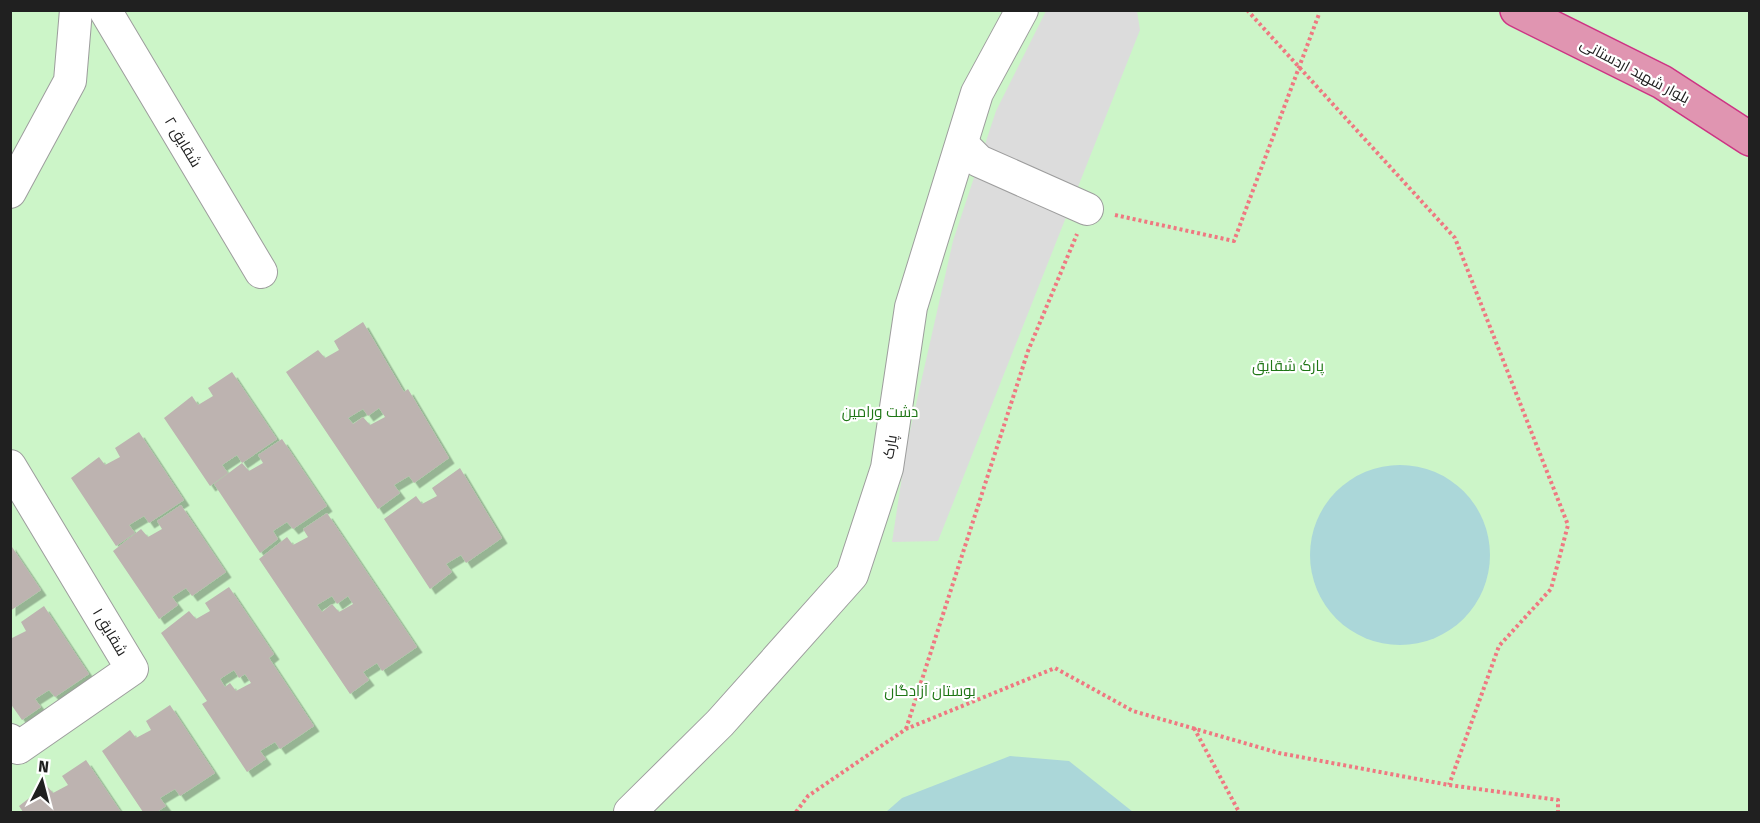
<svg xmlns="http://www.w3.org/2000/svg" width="1760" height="823" viewBox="0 0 1760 823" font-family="'Fira Sans',Cairo,sans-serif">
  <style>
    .park { fill: #ccf5c8 }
    .parking { fill: #dcdcdc }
    .water { fill: #abd7d9 }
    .building { fill: #bdb3b0; fill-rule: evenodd; filter: url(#shadow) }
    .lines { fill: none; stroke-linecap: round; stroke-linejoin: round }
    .minor-casing { stroke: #9d9d9d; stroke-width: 34 }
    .highway-casing { stroke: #cd3484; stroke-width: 36 }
    .path { stroke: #ef7881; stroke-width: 4; stroke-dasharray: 3 3; stroke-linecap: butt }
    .minor { stroke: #fff; stroke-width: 32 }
    .highway { stroke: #e095b1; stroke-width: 33 }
    .labels { text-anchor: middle; stroke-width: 4.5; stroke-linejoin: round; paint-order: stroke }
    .street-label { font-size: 15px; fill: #202020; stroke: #fff }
    .park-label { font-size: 15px; fill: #1e7615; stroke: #fff }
  </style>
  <defs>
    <filter id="shadow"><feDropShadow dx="5.5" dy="5.5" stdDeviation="0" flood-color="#0004"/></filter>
  </defs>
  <rect width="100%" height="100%" fill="#efebe7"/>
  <!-- park -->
  <polygon class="park" points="10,11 1749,11 1749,812 11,812"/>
  <!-- parking -->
  <polygon class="parking" points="1046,11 1137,11 1140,30 938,541 892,542 907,444 953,241 996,111"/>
  <!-- water -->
  <g class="water">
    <circle cx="1400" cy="555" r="90"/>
    <polygon points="1010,756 1069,761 1133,812 886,812 902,798"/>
  </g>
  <!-- building -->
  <g class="building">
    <path d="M 363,322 L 404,392 L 408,389 L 449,458 L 414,483 L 409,476 L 394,485 L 400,493 L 378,509 L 286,372 L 318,350 L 325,358 L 339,350 L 334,341 ZM 379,408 L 385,417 L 370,425 L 363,417 L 353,424 L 348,418 L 363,409 L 368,416 Z"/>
    <polygon points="232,372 277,439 242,463 237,455 222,465 228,473 210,486 164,418 192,396 198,405 213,396 208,388"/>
    <polygon points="139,432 184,500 149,523 144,516 129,525 135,533 116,546 71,478 99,457 105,465 120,457 115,448"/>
    <polygon points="282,439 327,506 293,529 287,522 273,531 278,539 260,553 214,484 242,463 249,471 263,463 258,455"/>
    <polygon points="460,468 502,538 466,563 461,555 446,564 452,572 430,589 384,519 416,496 422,504 437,496 432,488"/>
    <polygon points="181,505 226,572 192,596 186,588 172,597 178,605 159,619 113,551 141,529 148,537 162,529 157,521"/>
    <path d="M 327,513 L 417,647 L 382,671 L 377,663 L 363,672 L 369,680 L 350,694 L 259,559 L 287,537 L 293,545 L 308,537 L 303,529 ZM 332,596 L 337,604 L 348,596 L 353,604 L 339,612 L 332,604 L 322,612 L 317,605 Z"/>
    <polygon points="10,544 41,590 10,611"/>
    <path d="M 229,587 L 274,654 L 269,658 L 314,726 L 280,749 L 275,742 L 260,751 L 266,759 L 247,772 L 202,704 L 207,701 L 161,633 L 189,611 L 196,619 L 210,611 L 205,603 ZM 234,670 L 239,678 L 245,674 L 251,683 L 236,691 L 230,683 L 225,687 L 220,679 Z"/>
    <polygon points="44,606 89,674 55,697 49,690 35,699 41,707 22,720 10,703 10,639 26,631 21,622"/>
    <polygon points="170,705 215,773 180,796 175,789 160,798 166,806 157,812 143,812 102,751 130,730 136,738 151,730 146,721"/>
    <polygon points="86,760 121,812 23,812 19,806 46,785 53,793 68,785 62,776"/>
  </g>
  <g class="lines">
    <!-- minor casing -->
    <g class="minor-casing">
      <g id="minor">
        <polyline points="105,10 261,272"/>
        <polyline points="962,144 979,161 1087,209"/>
        <polyline points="10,192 70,81 76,10"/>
        <polyline points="10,466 132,669 18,748 10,740"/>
        <polyline points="630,812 720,723 852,575 887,468 911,307 977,93 1022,10"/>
      </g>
    </g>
    <!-- highway casing -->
    <g class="highway-casing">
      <polyline id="highway" points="1517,10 1662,82 1750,139"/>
    </g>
    <!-- path -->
    <g class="path">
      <polyline points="1247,10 1455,238 1568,525 1551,589 1499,646 1449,785"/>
      <polyline points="1115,215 1234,241 1319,14"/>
      <polyline points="1194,728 1239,812"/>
      <polyline points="906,729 1028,351 1077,234"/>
      <polyline points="796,812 808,796 906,729 1055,668 1133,711 1279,753 1449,785 1558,800 1558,812"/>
    </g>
    <!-- minor -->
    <use href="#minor" class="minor"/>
    <!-- highway -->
    <use href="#highway" class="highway"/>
  </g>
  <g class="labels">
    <!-- street labels -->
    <g class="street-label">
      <text transform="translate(1635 71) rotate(28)" y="5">بلوار شهید اردستانی</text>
      <text transform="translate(183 142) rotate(59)" y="5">شقایق ۲</text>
      <text transform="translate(890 447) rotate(-81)" y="5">پارک</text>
      <text transform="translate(110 632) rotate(59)" y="5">شقایق ۱</text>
    </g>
    <!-- park labels -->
    <g class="park-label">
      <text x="1288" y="371">پارک شقایق</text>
      <text x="880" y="417">دشت ورامین</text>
      <text x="930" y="696">بوستان آزادگان</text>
    </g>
  </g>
  <!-- border -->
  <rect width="1760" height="823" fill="none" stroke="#202020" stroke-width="24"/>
  <!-- north arrow -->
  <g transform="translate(42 781) rotate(6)" stroke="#ffffff" stroke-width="4.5" paint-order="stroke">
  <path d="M0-4.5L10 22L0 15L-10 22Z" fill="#202020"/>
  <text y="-9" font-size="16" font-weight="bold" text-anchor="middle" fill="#202020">N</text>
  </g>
</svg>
